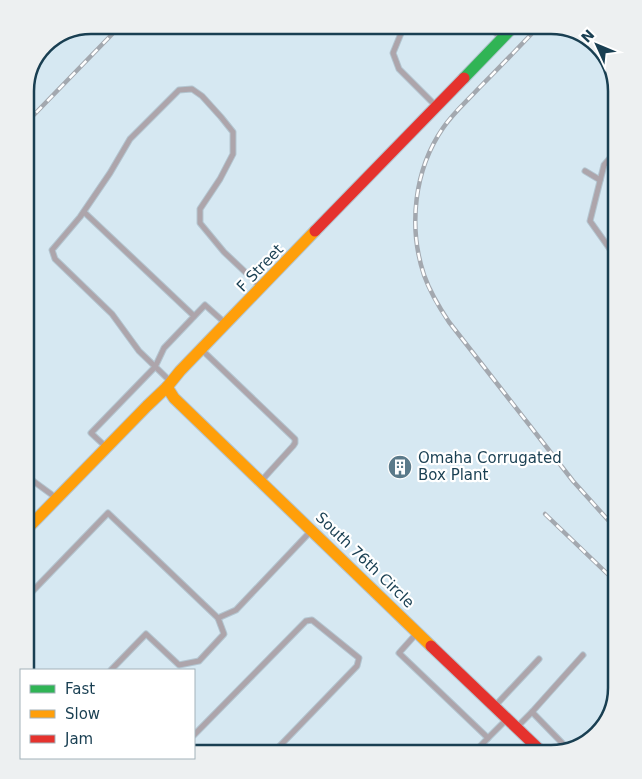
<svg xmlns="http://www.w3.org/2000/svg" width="642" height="779" viewBox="0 0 642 779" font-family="'DejaVu Sans',sans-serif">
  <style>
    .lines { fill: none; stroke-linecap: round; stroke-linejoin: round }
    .lane-casing { stroke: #b3c5d0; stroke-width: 7 }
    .fast-casing { stroke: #b3c5d0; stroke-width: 13 }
    .slow-casing { stroke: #b3c5d0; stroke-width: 13 }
    .jam-casing { stroke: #b3c5d0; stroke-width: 13 }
    .lane { stroke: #ada5ab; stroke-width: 5 }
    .fast { stroke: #30b455; stroke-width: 11 }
    .slow { stroke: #ff9f0a; stroke-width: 11 }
    .jam { stroke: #e5322d; stroke-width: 11 }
    .rail-casing { stroke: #a3a8af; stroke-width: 4.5 }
    .rail { stroke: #fff; stroke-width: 2.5; stroke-dasharray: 8; stroke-linecap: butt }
    .labels { text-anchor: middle; stroke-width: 4.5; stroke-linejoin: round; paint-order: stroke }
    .street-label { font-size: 15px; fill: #193f52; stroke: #fff }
    .poi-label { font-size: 15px; fill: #193f52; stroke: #fff; text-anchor: start }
    .rim { fill: none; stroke: #193f52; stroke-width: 2.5 }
  </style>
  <rect width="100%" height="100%" fill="#d6e8f2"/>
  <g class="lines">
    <!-- lane casing -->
    <g class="lane-casing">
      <g id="lane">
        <polyline points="406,25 402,31 393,53 399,69 436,106"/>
        <polyline points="488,25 500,37"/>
        <polyline points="617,150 604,165 590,221 617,259"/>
        <polyline points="585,171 600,180"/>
        <polyline points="84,212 194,316"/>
        <polyline points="202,350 295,439 295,443 293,446 263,479"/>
        <polyline points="169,380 139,351 112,314 55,259 52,250 80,217 110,173 130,139 179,90 192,89 202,96 221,117 233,132 233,154 220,179 200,209 200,223 224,252 260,286"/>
        <polyline points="105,446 91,433 155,367 164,348 205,305 224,322"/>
        <polyline points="25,475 55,497"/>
        <polyline points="25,599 108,513 218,618 224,634 199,661 179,665 146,634 111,670"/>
        <polyline points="218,618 236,610 310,532"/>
        <polyline points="416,634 399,653 488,738 473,754"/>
        <polyline points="495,706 539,659"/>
        <polyline points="532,712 583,655"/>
        <polyline points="518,726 532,712 568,749"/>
        <polyline points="194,735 306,621 312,620 359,658 357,666 272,754"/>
        <polyline points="488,738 505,721"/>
      </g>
    </g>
    <!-- fast casing -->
    <g class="fast-casing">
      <polyline id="fast" points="464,78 515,25"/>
    </g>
    <!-- slow casing -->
    <g class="slow-casing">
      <g id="slow">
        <polyline points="167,387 174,398 431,646"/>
        <polyline points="25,531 147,406 167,387 180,371 315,231"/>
      </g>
    </g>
    <!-- jam casing -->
    <g class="jam-casing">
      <g id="jam">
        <polyline points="315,231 464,78"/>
        <polyline points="431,646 544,754"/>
      </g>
    </g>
    <!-- lane -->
    <use href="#lane" class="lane"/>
    <!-- fast -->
    <use href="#fast" class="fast"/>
    <!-- slow -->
    <use href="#slow" class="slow"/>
    <!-- jam -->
    <use href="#jam" class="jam"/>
    <!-- rail casing -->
    <g class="rail-casing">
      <g id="rail">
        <path d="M 540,25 C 520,46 500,67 479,88 C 467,101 453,113 443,128 C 414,170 408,227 424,275 C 430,292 439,307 449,322 L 573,481 L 617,530"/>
        <polyline points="25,124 121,25"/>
        <polyline points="545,514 617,583"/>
      </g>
    </g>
    <!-- rail -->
    <use href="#rail" class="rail"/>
  </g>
  <!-- icons -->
  <defs>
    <g id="building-disc" transform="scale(1.25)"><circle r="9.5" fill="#5b7a8a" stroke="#fff"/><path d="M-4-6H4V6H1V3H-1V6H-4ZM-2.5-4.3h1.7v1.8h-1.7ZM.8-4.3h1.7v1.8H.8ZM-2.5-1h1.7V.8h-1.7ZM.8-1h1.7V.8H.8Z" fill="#fff"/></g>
  </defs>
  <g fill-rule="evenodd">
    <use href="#building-disc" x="400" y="467"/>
  </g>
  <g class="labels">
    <!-- street labels -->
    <g class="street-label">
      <text transform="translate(260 268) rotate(-46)" y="5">F Street</text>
      <text transform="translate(365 560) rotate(44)" y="5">South 76th Circle</text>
    </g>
    <!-- poi labels -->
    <g class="poi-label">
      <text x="418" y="463">Omaha Corrugated<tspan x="418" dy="17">Box Plant</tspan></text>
    </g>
  </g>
  <!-- crop -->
  <path d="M0 0H642V779H0ZM91 34H551A57 57 0 0 1 608 91V688A57 57 0 0 1 551 745H91A57 57 0 0 1 34 688V91A57 57 0 0 1 91 34Z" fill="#edf0f1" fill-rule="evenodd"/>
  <path class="rim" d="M91 34H551A57 57 0 0 1 608 91V688A57 57 0 0 1 551 745H91A57 57 0 0 1 34 688V91A57 57 0 0 1 91 34Z"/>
  <!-- legend -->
  <rect x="20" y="669" width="175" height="90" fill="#ffffff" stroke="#a3b2ba"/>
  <rect x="30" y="685" width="25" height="8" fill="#30b455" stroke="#a3b2ba"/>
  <text x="65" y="694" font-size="15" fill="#193f52">Fast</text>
  <rect x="30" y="710" width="25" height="8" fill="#ff9f0a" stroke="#a3b2ba"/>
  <text x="65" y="719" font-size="15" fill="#193f52">Slow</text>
  <rect x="30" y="735" width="25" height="8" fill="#e5322d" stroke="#a3b2ba"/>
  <text x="65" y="744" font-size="15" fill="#193f52">Jam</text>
  <!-- north arrow -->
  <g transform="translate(597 45) rotate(314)" stroke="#ffffff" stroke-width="4" paint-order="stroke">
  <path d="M0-4L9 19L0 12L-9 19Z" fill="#193f52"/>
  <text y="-8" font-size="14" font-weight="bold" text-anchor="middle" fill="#193f52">N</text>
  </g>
</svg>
